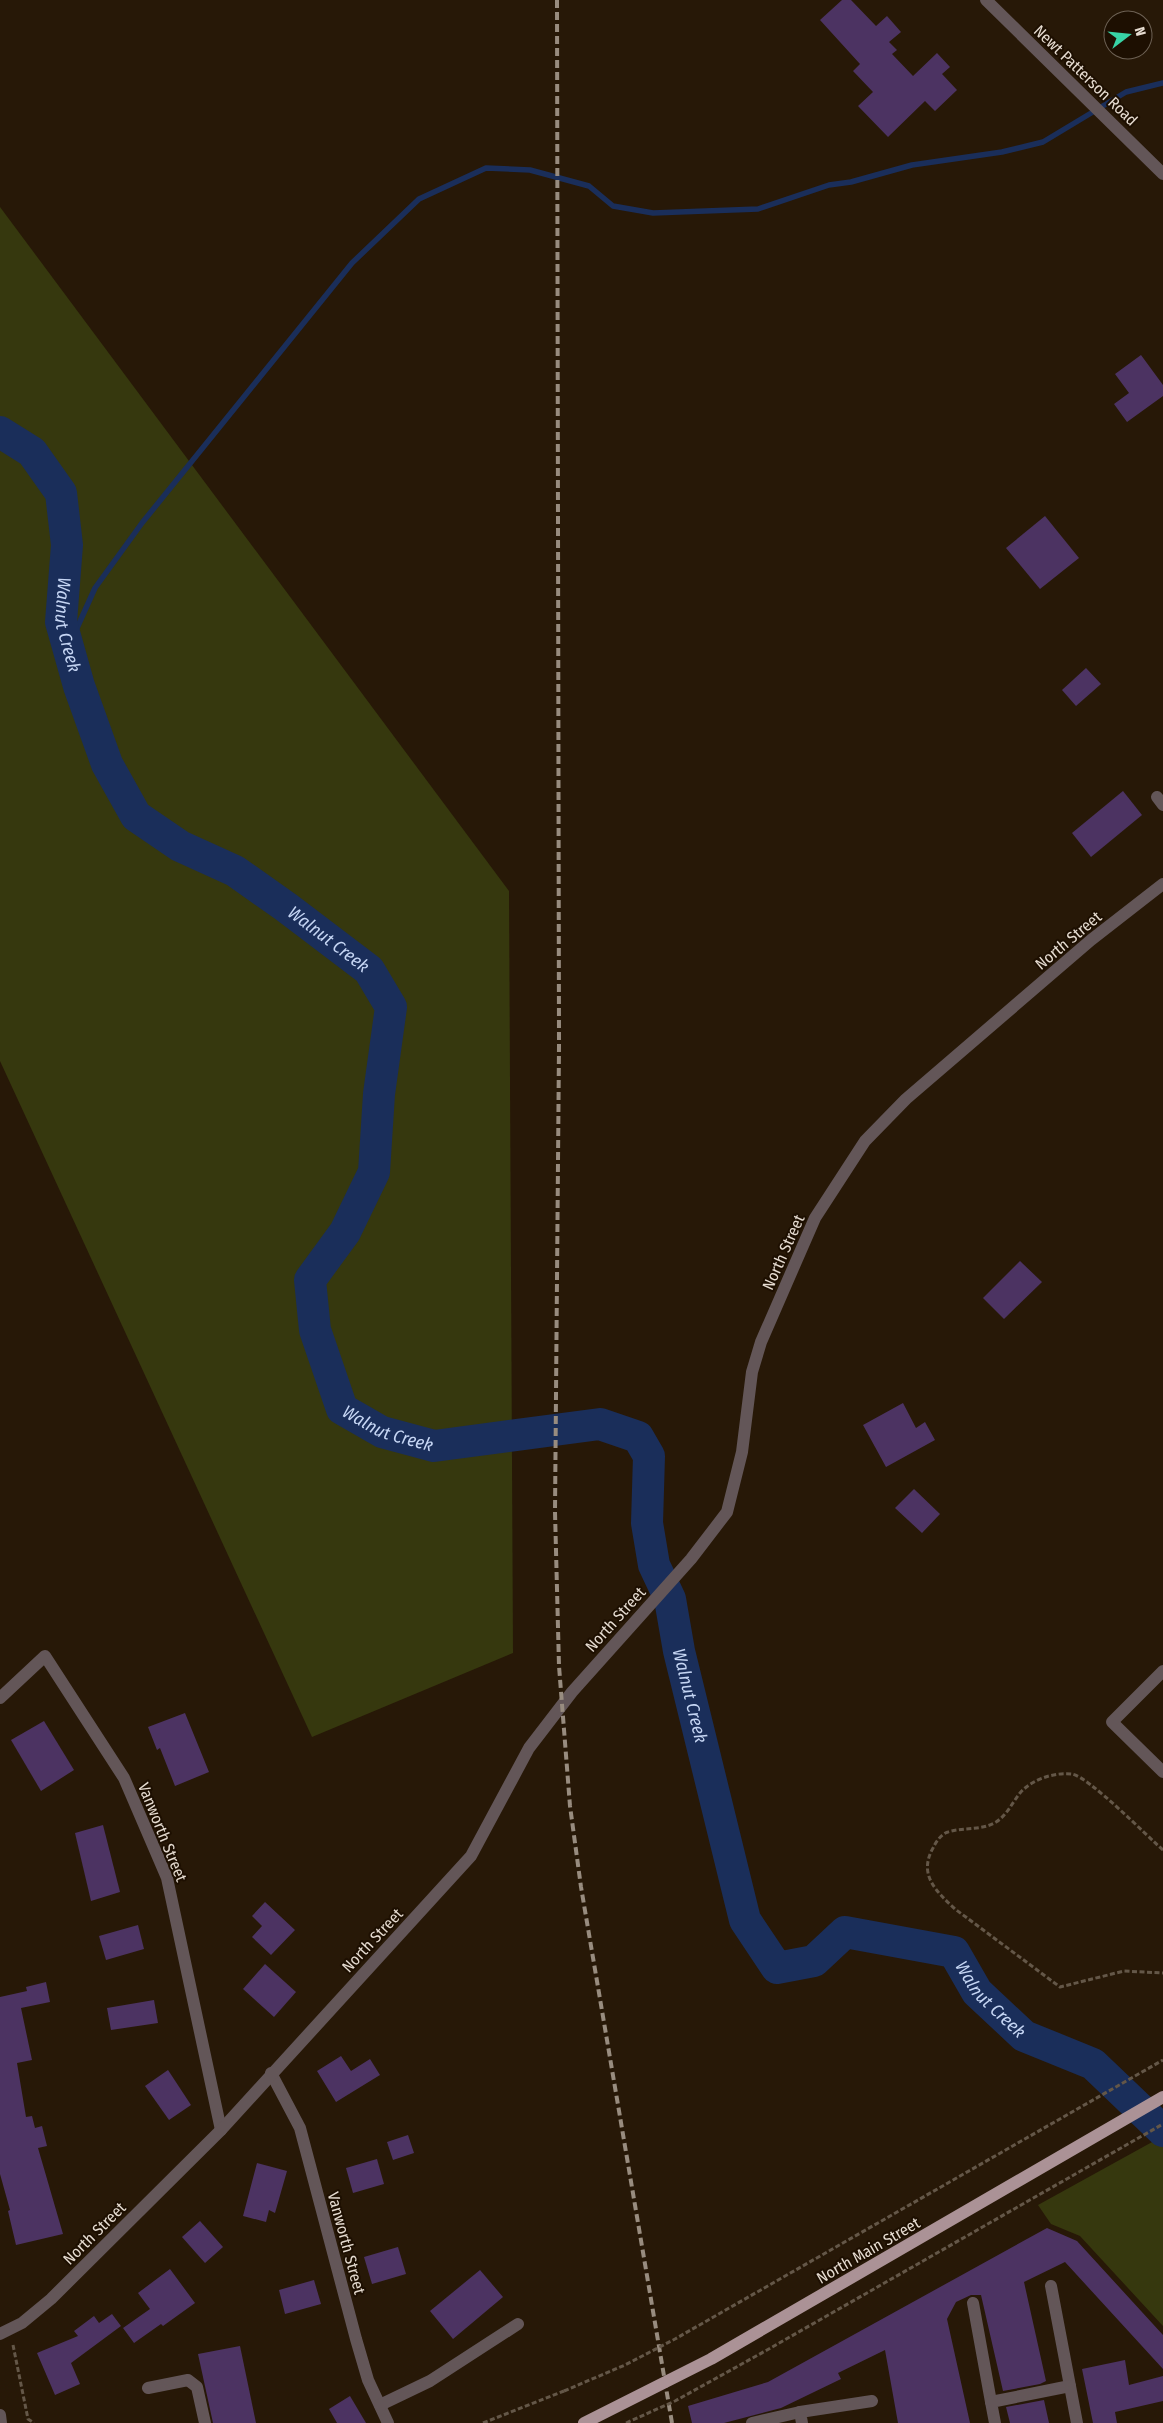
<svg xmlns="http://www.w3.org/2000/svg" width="1163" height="2423" viewBox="0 0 1163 2423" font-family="'Fira Sans Condensed',sans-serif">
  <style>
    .green { fill: #36380e }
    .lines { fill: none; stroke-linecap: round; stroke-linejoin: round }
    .stream { stroke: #1a2e5a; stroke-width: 5.5 }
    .river { stroke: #1a2e5a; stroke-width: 32 }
    .building { fill: #4c3362 }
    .path { stroke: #645748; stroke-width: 3; stroke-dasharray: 5 2.5; stroke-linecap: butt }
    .minor { stroke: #635658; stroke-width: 12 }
    .rail { stroke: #988c7f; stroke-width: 4; stroke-dasharray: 8 4; stroke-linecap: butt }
    .path-bridge { stroke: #645748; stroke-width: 3; stroke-dasharray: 5 2.5; stroke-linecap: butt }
    .major-bridge { stroke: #ab9296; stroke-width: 12 }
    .labels { text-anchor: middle; stroke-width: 4; stroke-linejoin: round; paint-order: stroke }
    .street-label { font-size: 16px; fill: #e6dcd1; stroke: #1d0f01 }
    .water-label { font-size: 18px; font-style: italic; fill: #c5d5f3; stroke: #1d0f01 }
  </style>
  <rect width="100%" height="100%" fill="#271807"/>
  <!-- green -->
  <g class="green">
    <polygon points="0,207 509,891 513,1653 312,1737 0,1061"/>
    <polygon points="1163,2136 1163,2326 1080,2236 1051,2224 1038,2205"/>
  </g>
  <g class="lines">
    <!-- stream -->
    <polyline class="stream" points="68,648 95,588 142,523 352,263 419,199 486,168 530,170 589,186 613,206 653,213 758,209 829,185 851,182 912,165 1002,152 1043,142 1126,92 1163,83"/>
    <!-- river -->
    <path class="river" id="s1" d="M 0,432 L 32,452 L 61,493 L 67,545 L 61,622 L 79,686 L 107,764 L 136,816 L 180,846 L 235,871 L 286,907 L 369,970 L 391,1007 L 379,1094 L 374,1172 L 345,1232 L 310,1280 L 315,1330 L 342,1409 L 382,1432 L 434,1446 L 600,1424 L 638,1437 L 649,1456 L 647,1523 L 654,1565 L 670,1599 L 679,1651 L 745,1920 L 777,1968 L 814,1961 L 845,1932 L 954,1952 L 977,1992 L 1024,2036 L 1093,2064 L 1163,2131"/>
  </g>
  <!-- building -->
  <g class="building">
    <polygon points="842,0 851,0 876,26 887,16 901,32 889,42 897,50 892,54 913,76 937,53 950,67 942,74 957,90 935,111 925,101 888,137 858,106 873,92 853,71 860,64 820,20"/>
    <polygon points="1141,355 1163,385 1163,396 1127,422 1114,404 1129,393 1115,374"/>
    <polygon points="1045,516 1079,558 1040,589 1006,548"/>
    <polygon points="1086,668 1101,684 1076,706 1062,690"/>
    <polygon points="1123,791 1142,815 1091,857 1072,833"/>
    <polygon points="1020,1261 1042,1282 1004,1319 983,1298"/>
    <polygon points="903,1403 916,1428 925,1422 935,1440 886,1467 863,1425"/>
    <polygon points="914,1489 940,1514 922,1533 895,1508"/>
    <polygon points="185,1713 209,1772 175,1786 160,1748 157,1750 148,1727"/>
    <polygon points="44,1721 74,1770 41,1791 11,1740"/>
    <polygon points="103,1825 120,1892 91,1901 75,1833"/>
    <polygon points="265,1902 295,1930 271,1955 252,1937 262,1926 252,1916"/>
    <polygon points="138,1925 144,1949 106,1960 99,1936"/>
    <polygon points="265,1964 296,1992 274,2017 243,1989"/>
    <polygon points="46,1982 50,2002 21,2008 32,2060 17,2063 26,2117 32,2116 35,2128 42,2126 47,2146 38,2148 63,2234 16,2245 8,2211 10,2210 0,2174 0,1997 27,1991 26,1987"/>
    <polygon points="154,2000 158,2023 111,2030 107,2008"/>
    <polygon points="341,2056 351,2071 370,2059 380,2075 336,2102 317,2071"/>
    <polygon points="168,2070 191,2105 169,2120 145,2086"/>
    <polygon points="408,2135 414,2153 393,2160 387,2142"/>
    <polygon points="377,2159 384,2184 353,2193 346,2168"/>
    <polygon points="257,2163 287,2171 275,2213 269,2210 266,2222 243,2216"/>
    <polygon points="200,2221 223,2247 205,2263 182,2237"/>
    <polygon points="1047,2228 1077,2241 1163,2335 1163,2369 1065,2262 1024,2282 1046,2381 1040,2384 1003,2391 981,2295 971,2295 956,2302 947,2319 970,2423 898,2423 885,2350 838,2373 841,2379 781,2408 724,2423 692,2423 688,2406 768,2382"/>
    <polygon points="398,2247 406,2274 372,2284 364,2257"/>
    <polygon points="170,2269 195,2303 163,2326 161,2324 134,2343 123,2328 150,2309 138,2293"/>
    <polygon points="480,2270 503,2297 453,2339 430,2311"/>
    <polygon points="314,2280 321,2304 285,2314 279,2290"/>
    <polygon points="112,2314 121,2326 71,2363 80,2384 55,2395 37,2353 78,2336 74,2331 94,2316 99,2323"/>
    <polygon points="240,2346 256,2423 213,2423 198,2354"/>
    <polygon points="1125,2360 1129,2385 1163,2376 1163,2401 1115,2412 1117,2423 1093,2423 1082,2369"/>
    <polygon points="350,2396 366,2423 337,2423 329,2409"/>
    <polygon points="1044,2400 1049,2423 1010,2423 1006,2407"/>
  </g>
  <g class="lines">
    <!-- path -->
    <g class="path">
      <path d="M 1163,1850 C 1147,1836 1089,1777 1072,1774 C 1055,1772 1032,1779 1020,1793 C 1012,1803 1007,1815 996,1822 C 981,1831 964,1827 948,1832 C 941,1834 936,1842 933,1848 C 918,1875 936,1891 955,1909 L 1060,1987 L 1124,1971 L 1163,1973"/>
      <polyline points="13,2345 28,2419 34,2423"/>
      <polyline points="483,2423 564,2391"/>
    </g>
    <!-- minor -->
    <g class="minor">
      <polyline points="986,0 1163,174"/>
      <polyline points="1157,797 1163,805"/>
      <polyline points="1163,1671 1112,1722 1163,1772"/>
      <polyline points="0,1698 45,1656 124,1778 167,1878 221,2130"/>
      <polyline points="271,2073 300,2128 356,2339 368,2380 388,2423"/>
      <polyline points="1051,2286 1070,2386"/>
      <polyline points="973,2303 991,2402"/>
      <polyline points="0,2334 22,2323 51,2299 221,2130 471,1856 529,1748 572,1692 691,1559 727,1512 742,1452 752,1372 761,1342 815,1218 865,1141 906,1099 1091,940 1163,884"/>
      <polyline points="148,2388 188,2380 197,2387 205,2423"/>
      <polyline points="380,2405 430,2381 518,2324"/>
      <polyline points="0,2415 1,2423"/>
      <polyline points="752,2423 800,2412"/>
      <polyline points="802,2423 800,2412 872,2401"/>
      <polyline points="995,2423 991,2402 1070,2386 1077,2423"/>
    </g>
    <!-- rail -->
    <polyline class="rail" points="557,0 559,1046 555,1512 559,1666 570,1806 581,1887 672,2423"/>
    <!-- path-bridge -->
    <g class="path-bridge">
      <polyline points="564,2391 625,2365 675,2339 1163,2060"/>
      <polyline points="626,2423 675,2401 767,2350 1163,2124"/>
    </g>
    <!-- major-bridge -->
    <polyline class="major-bridge" points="584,2423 711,2359 1163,2097"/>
  </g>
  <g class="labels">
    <!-- street labels -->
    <g class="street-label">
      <text transform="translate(1086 75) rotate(44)" y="6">Newt Patterson Road</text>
      <text transform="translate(1068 940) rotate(-40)" y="6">North Street</text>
      <text transform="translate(783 1252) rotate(-66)" y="6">North Street</text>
      <text transform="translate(615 1619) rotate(-48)" y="6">North Street</text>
      <text transform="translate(163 1832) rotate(68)" y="6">Vanworth Street</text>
      <text transform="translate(372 1940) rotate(-47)" y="6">North Street</text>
      <text transform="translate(94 2233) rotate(-45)" y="6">North Street</text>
      <text transform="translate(347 2243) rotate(75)" y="6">Vanworth Street</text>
      <text transform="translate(868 2250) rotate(-30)" y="6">North Main Street</text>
    </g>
    <!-- water labels -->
    <g class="water-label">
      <text dy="6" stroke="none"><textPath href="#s1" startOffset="221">Walnut Creek</textPath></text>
      <text dy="6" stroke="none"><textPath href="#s1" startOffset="656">Walnut Creek</textPath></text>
      <text dy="6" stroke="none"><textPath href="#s1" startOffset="1226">Walnut Creek</textPath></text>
      <text dy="6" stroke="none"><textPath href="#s1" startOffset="1751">Walnut Creek</textPath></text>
      <text dy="6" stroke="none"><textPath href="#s1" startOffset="2291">Walnut Creek</textPath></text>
    </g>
  </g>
  <!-- north arrow -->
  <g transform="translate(1128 35) rotate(74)"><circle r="24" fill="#1d0f01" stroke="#6d6154"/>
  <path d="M0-4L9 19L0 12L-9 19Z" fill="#38d4a6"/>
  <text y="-8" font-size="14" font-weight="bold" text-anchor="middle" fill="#e6dcd1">N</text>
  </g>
</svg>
